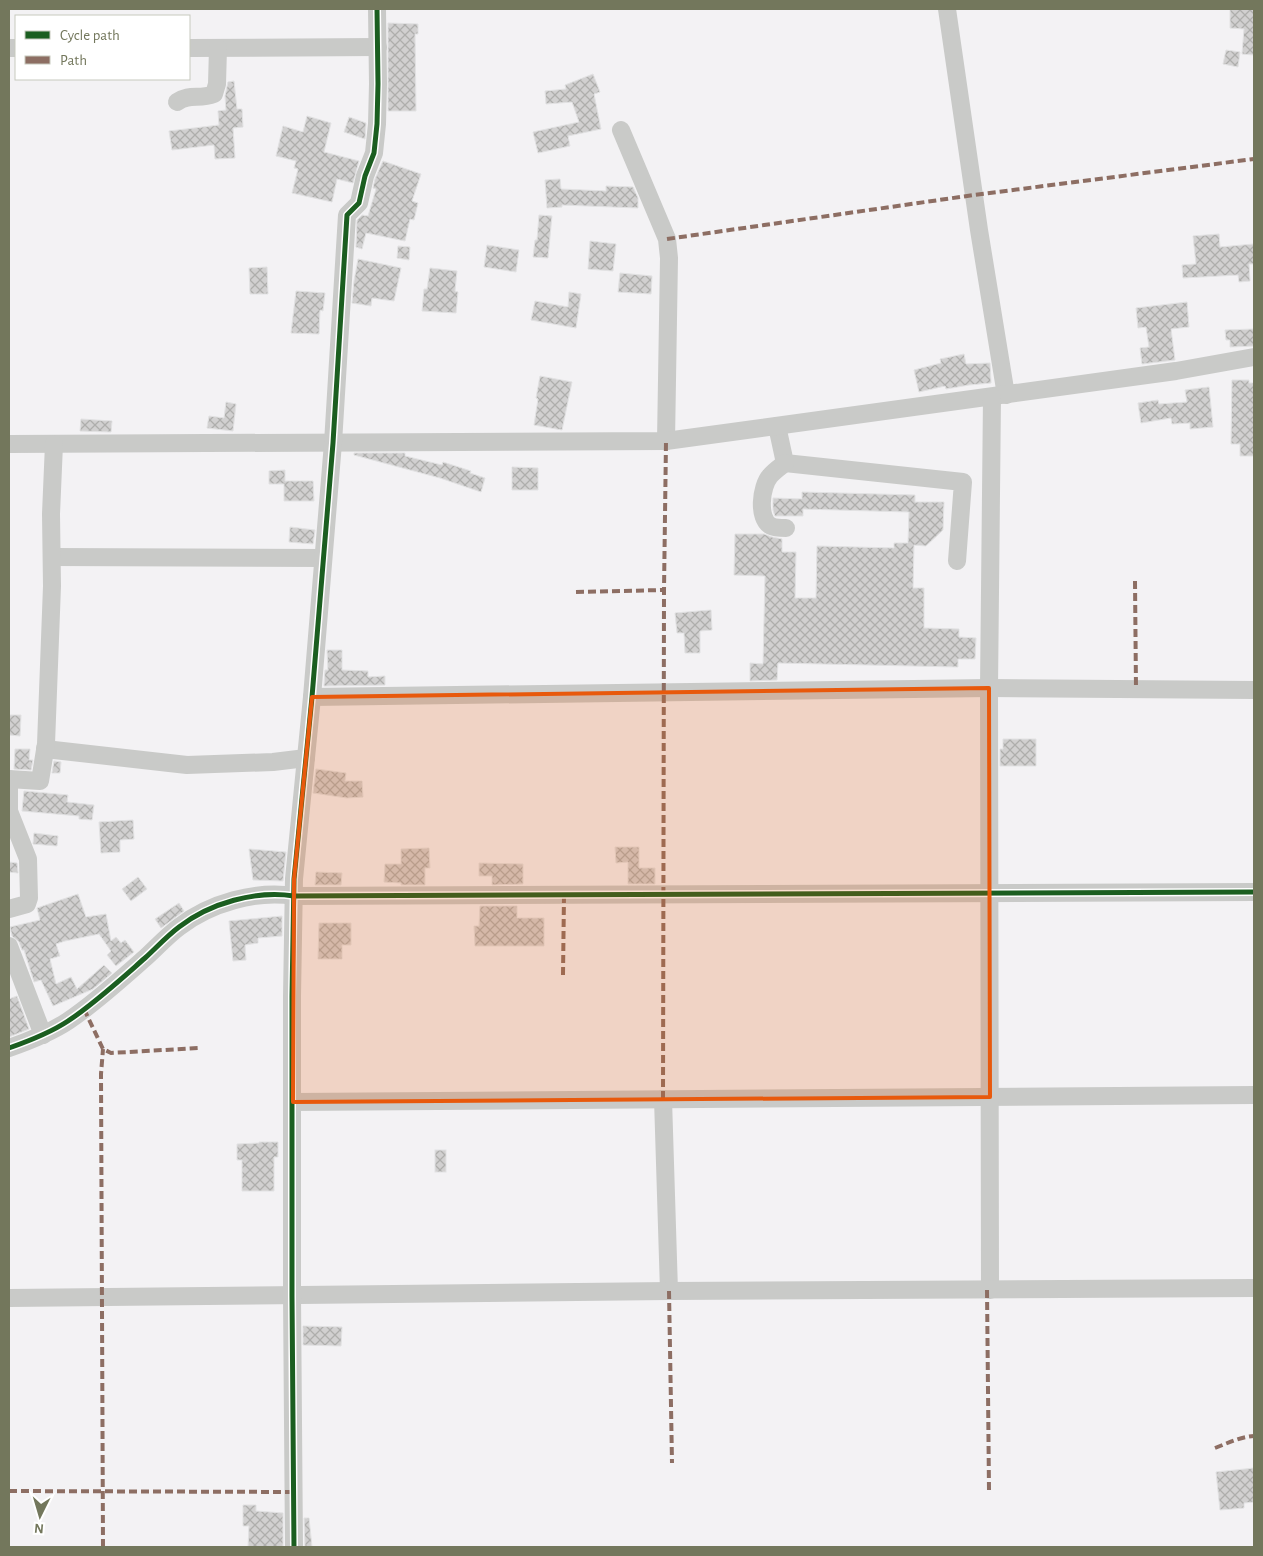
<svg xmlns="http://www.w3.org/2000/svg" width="1263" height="1556" viewBox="0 0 1263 1556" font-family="'Alegreya Sans',sans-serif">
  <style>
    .building { fill: url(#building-cross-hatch); stroke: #e2e2e3 }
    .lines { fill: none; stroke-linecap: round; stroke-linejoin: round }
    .minor { stroke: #c9cac8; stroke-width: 18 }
    .quiet { stroke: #8d6e63; stroke-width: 4; stroke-dasharray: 8 4; stroke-linecap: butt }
    .cycleway-casing { stroke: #fff; stroke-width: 8 }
    .cycleway { stroke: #1b5e20; stroke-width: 5 }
    .marked { fill: #e8590c; fill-opacity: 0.2; stroke: #e8590c; stroke-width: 4; stroke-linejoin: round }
  </style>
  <defs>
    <pattern id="building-cross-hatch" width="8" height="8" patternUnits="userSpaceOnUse" patternTransform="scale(1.25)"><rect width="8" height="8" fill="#d1d0d0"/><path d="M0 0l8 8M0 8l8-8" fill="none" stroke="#aeaeac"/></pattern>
  </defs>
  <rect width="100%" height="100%" fill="#f3f2f4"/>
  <!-- building -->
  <g class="building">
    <polygon points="1230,9 1254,9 1254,55 1242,54 1244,29 1230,28"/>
    <polygon points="388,23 418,24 418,34 415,34 416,111 388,111"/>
    <polygon points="1226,50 1240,52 1238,67 1223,64"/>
    <polygon points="593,74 600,92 594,94 601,129 568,136 570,146 538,153 533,132 579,122 572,102 546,104 545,91 566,89 565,85"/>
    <polygon points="234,81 237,109 242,109 243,127 233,128 235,158 215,159 214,145 172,150 169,131 219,125 218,111 226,110 225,96 228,82"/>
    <polygon points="307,116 331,123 324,152 359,161 353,183 337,179 332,202 292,193 298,169 294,168 296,161 276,156 283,126 303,132"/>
    <polygon points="349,117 366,123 365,139 344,132"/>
    <polygon points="383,161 421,174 412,201 418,203 414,220 410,219 405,241 366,233 362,249 356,247 357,220 362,215 368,216 376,189 373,188 375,179"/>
    <polygon points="560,179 561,189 606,191 606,186 633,187 638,198 638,208 562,205 562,207 547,208 545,180"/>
    <polygon points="539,215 552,216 548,258 533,257 535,240 537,240"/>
    <polygon points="1219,234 1220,247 1254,244 1254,264 1249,264 1250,281 1239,282 1238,275 1183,278 1182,265 1196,264 1193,236"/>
    <polygon points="590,241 616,244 613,271 588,269"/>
    <polygon points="487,245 519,250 516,272 484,267"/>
    <polygon points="398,246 410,247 409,260 397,258"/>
    <polygon points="358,259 401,268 394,301 372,298 371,306 352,303 354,281"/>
    <polygon points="267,267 268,294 250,294 249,268"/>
    <polygon points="430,268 457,271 455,291 458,292 456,313 422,311 424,289 427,289"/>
    <polygon points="620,273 652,276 651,294 618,292"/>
    <polygon points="296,291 325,293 323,311 320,310 319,334 291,333"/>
    <polygon points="569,292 581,294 576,328 531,320 535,301 568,307"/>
    <polygon points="1187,302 1189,327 1171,329 1175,360 1142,364 1140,348 1149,347 1146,327 1138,328 1136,308"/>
    <polygon points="1254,329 1254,346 1230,347 1230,340 1226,340 1225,330"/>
    <polygon points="964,354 966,364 990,363 991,383 969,385 946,389 945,386 919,392 914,370 941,363 940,359"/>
    <polygon points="540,376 572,382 562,430 534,425 538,399 536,398"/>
    <polygon points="1232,380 1249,380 1249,383 1254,383 1254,456 1240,456 1240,444 1231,444"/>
    <polygon points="1209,387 1213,427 1190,429 1190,423 1172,424 1171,418 1141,423 1138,403 1158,400 1159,404 1187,402 1185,390"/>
    <polygon points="226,402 236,404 233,431 207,428 209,416 224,418"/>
    <polygon points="81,419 112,421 111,432 80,431"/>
    <polygon points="354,453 405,453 405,456 442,465 443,462 471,471 470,473 485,478 481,492 440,478 354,455"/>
    <polygon points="512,467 538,468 538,490 512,490"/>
    <polygon points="285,470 285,481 313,481 314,501 284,501 284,484 269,484 269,471"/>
    <polygon points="802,492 915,495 915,502 944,502 943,530 926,546 914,545 913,588 924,588 924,628 959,629 959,637 976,638 975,659 958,659 958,667 778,663 777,680 750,681 750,663 763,664 765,576 734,575 735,534 764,534 772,537 782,539 782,552 796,552 795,598 816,598 817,546 894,548 894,543 908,543 909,512 803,509 803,516 775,516 773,510 773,498 802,499"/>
    <polygon points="290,527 315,530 313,544 289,542"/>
    <polygon points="711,610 712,630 700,631 700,653 685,653 684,633 677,633 675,613"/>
    <polygon points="327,650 342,650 342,670 368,671 368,677 385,676 385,685 324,686 325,670 328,670"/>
    <polygon points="9,715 21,715 20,736 9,735"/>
    <polygon points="1003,739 1036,739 1036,766 1000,766 1000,749 1003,749"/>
    <polygon points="15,749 30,749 29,760 33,760 31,770 14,769"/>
    <polygon points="54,761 61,762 60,773 52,773"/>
    <polygon points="316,769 346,773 345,781 362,781 363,797 347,798 313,793"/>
    <polygon points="24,791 68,795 67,802 94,805 92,820 79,819 79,816 22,811"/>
    <polygon points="133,820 134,839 120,840 120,852 101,853 99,822"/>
    <polygon points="34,833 58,836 57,846 33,844"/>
    <polygon points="615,847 639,847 639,868 655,868 655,884 628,884 628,862 616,863"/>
    <polygon points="429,848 430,868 425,868 425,885 401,885 401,883 384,882 385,864 401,864 401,849"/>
    <polygon points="249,849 286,852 283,881 253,880"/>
    <polygon points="9,862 17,863 18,873 9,872"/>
    <polygon points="479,863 523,864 523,884 492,885 492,876 479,876"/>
    <polygon points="316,872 342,873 341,885 315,885"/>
    <polygon points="138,877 147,889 131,901 122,889"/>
    <polygon points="78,894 86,917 106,914 111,941 116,937 121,943 125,940 134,952 116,966 107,955 111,951 99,934 65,941 56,944 60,956 50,959 56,984 71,977 77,989 104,965 112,973 93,989 53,1006 41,980 34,982 24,950 22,950 19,942 12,936 10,927 40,920 37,908"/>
    <polygon points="179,903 184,911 161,928 155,919"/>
    <polygon points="480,906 517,906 517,918 544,918 544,946 475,946 474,926 479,926"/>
    <polygon points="282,916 282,936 258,938 258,943 245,945 246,960 233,961 229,921"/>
    <polygon points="319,923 351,923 351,945 342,945 342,959 318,959"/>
    <polygon points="17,996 29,1029 9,1037 9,999"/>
    <polygon points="259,1142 278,1142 278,1157 274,1157 274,1191 242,1191 242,1160 237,1160 237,1144 259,1143"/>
    <rect x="435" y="1150" width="11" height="22"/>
    <polygon points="303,1326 342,1327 341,1346 303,1345"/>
    <polygon points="1254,1468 1254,1502 1244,1503 1244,1508 1220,1510 1216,1472"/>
    <polygon points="243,1505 256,1505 256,1511 283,1513 283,1547 248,1547 249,1526 243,1526"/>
    <polygon points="304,1518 309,1518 312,1547 305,1547"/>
  </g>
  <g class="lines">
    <!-- minor -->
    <g class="minor">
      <polyline points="947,9 979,230 1006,395"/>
      <polyline points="9,48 16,48"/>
      <polyline points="189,48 378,47"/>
      <path d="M 177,102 C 190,93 199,100 214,94 L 217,84 L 218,48"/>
      <polyline points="621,130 667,239 669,258 666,441"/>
      <polyline points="777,426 785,463 963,482 957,561"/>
      <polyline points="9,444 666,441 1176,371 1254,357"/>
      <path d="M 785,463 C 780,467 774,471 770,476 C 761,486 757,519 771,526 C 775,528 782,528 786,528"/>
      <polyline points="52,557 323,558"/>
      <polyline points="312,697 989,688 1254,690"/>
      <polyline points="45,749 187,765 273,762 306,758"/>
      <polyline points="9,779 40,781 46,744 52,586 51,514 54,444"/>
      <polyline points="9,779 9,811 28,859 29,898 27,904 9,909"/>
      <polyline points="9,946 43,1035"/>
      <path d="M 9,1048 C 29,1041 50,1033 68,1021 C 95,1003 120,980 145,958 C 156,948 167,936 179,927 C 210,903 256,890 294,896 L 1254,892"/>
      <polyline points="663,1099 669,1291"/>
      <polyline points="293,1102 1254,1095"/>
      <polyline points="990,1290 989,688 992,397"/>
      <polyline points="9,1298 669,1291 1254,1288"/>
      <polyline points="294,1547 292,1296 292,996 294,879 312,697 333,443 347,215 359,203 365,176 374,153 377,124 378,84 377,9"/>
    </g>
    <!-- quiet -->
    <g class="quiet">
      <polyline points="667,239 974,195 1254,159"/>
      <polyline points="1135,581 1136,689"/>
      <polyline points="576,592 664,590"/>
      <polyline points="563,975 564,895"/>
      <polyline points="84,1009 103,1049 111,1053 199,1048"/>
      <polyline points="663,1099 664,590 666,441"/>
      <polyline points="987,1290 989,1491"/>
      <polyline points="669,1291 672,1463"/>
      <path d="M 1215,1448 C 1228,1443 1240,1437 1254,1436"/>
      <polyline points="9,1491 294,1492"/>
      <polyline points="103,1547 101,1074 103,1049"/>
    </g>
    <!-- cycleway casing -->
    <g class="cycleway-casing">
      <g id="cycleway">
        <path d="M 9,1048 C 29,1041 50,1033 68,1021 C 95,1003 120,980 145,958 C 156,948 167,936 179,927 C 210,903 256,890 294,896 L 1254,892"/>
        <polyline points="294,1547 292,1296 292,996 294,879 312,697 333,443 347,215 359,203 365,176 374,153 377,124 378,84 377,9"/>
      </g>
    </g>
    <!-- cycleway -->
    <use href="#cycleway" class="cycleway"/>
  </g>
  <!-- marked area -->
  <path class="marked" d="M 989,688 L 990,1097 L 293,1102 L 294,879 L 312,697 Z"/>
  <!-- border -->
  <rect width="1263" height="1556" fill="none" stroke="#73775c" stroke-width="20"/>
  <!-- legend -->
  <rect x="15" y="15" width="175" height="65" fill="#ffffff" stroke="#c7c9be"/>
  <rect x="25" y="31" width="25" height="8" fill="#1b5e20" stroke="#c7c9be"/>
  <text x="60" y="40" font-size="15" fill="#73775c">Cycle path</text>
  <rect x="25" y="56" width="25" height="8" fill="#8d6e63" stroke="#c7c9be"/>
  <text x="60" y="65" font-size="15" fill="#73775c">Path</text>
  <!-- north arrow -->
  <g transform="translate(40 1516) rotate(185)" stroke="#ffffff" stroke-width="4" paint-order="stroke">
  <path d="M0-4L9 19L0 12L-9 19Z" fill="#73775c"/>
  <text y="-8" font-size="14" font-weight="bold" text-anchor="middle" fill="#73775c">N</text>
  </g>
</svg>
